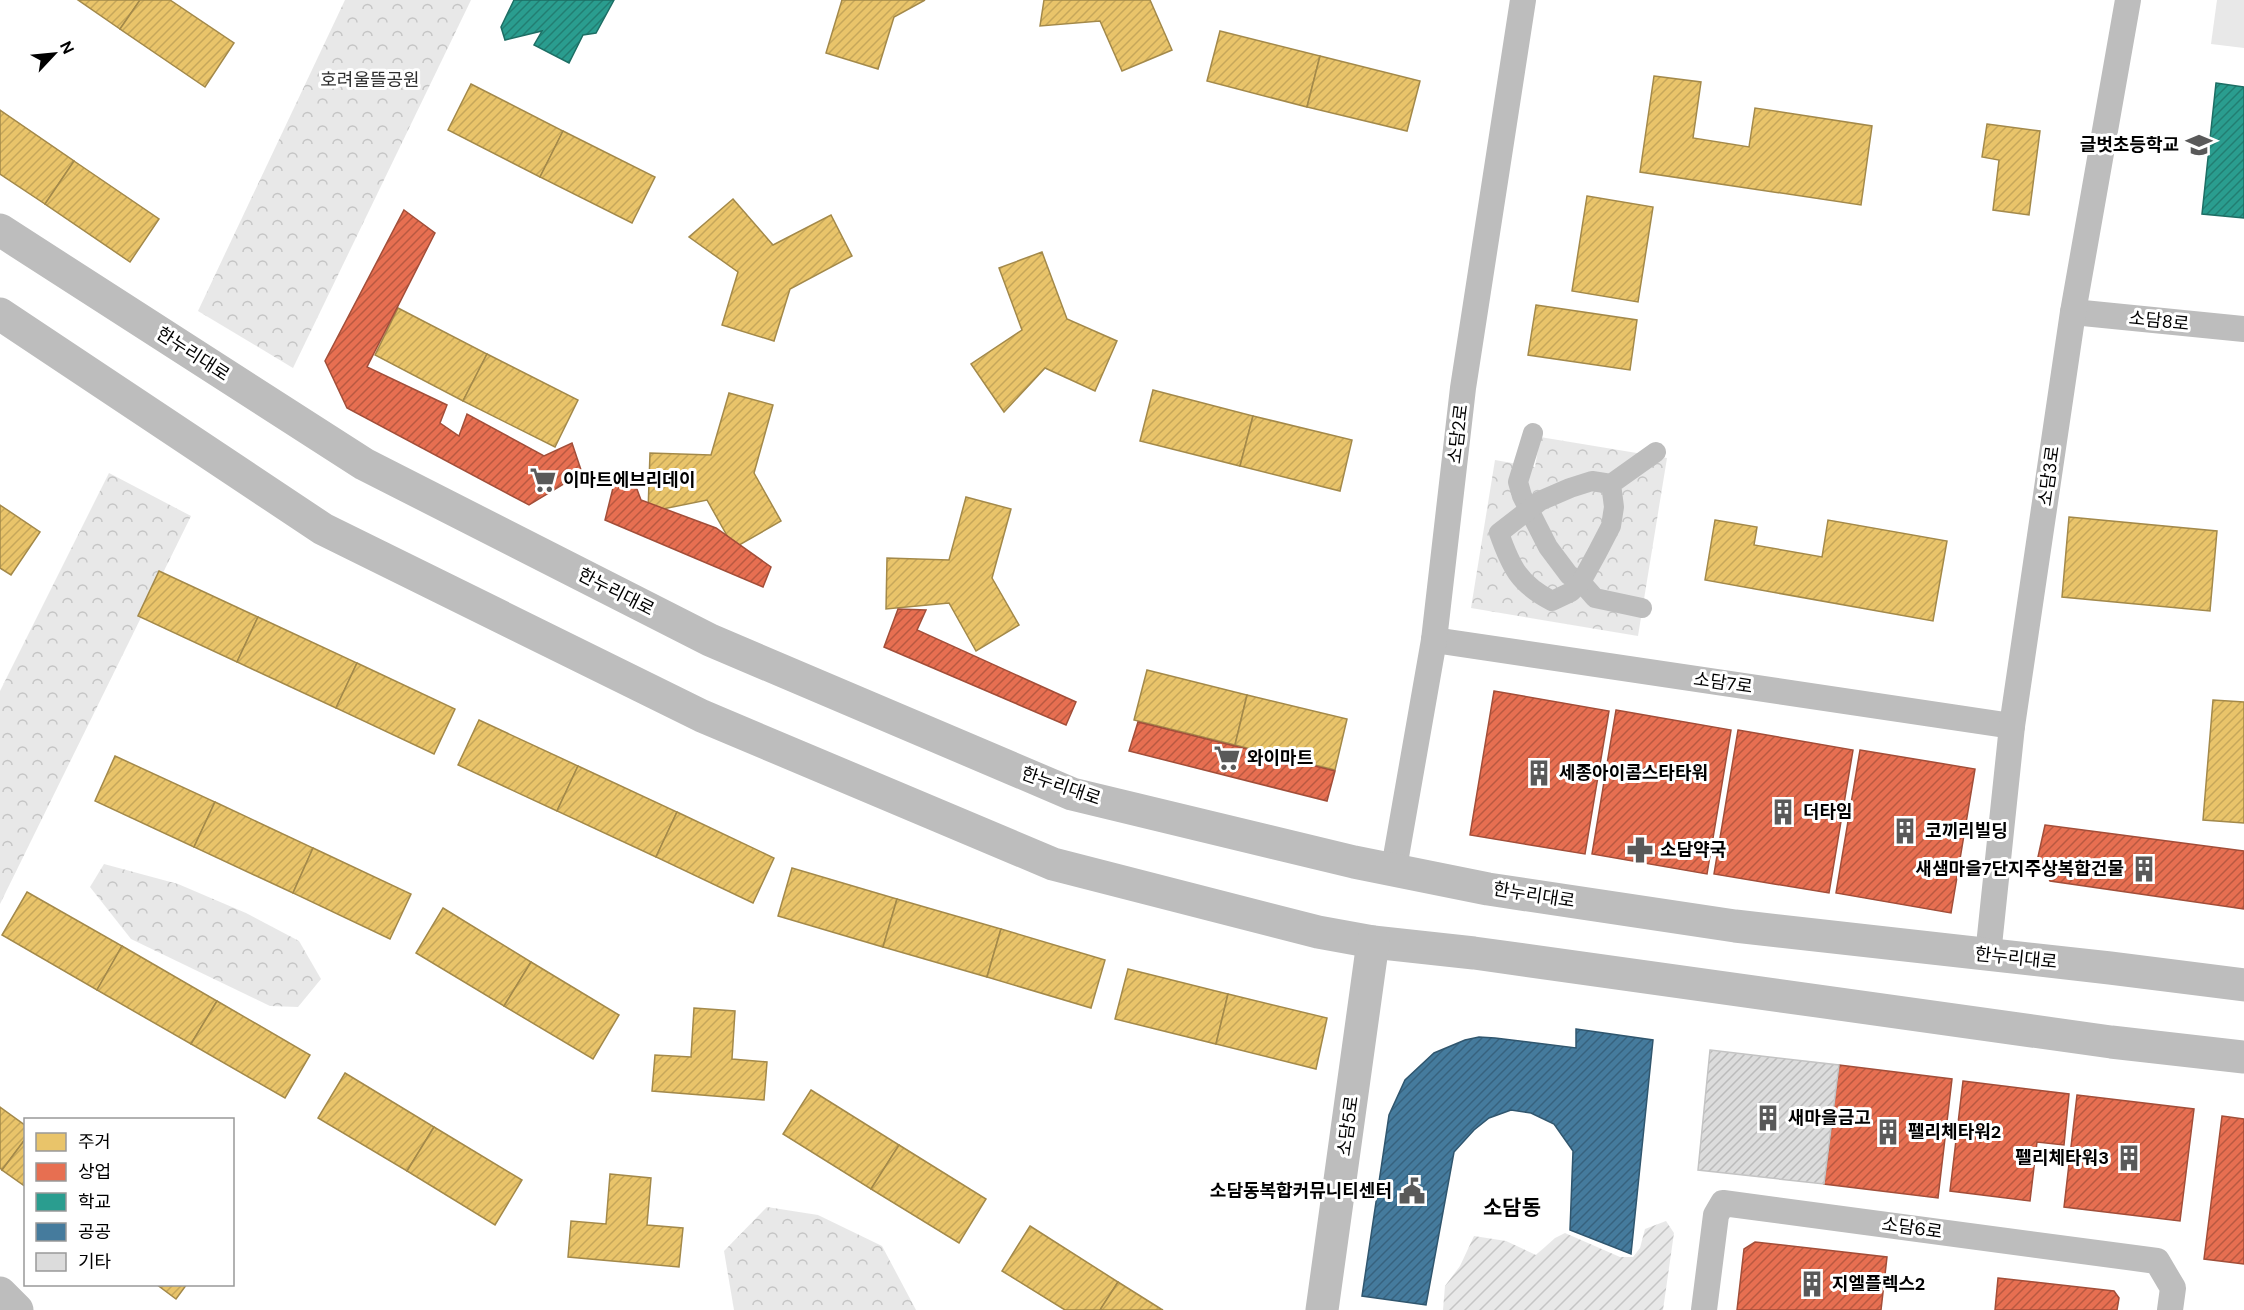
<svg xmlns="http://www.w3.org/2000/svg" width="2244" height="1310" viewBox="0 0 2244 1310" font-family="'DM Sans','Noto Sans KR',sans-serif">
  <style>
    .grass { fill: #e8e8e8 }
    .park { fill: url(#park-crowns) }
    .garden { fill: url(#garden-furrows) }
    .homes { fill: url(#homes-hatch); stroke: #a3894a; stroke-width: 1.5 }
    .shops { fill: url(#shops-hatch); stroke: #a24e39; stroke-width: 1.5 }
    .schools { fill: url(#schools-hatch); stroke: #1d6e64; stroke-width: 1.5 }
    .public { fill: url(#public-hatch); stroke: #30566e; stroke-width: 1.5 }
    .building { fill: url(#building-hatch); stroke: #c4c4c4; stroke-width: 1.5 }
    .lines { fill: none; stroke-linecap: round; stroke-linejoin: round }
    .pedestrian { stroke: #bdbdbd; stroke-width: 20 }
    .minor { stroke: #bdbdbd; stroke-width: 26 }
    .tertiary { stroke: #bdbdbd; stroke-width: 33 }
    .labels { text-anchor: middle; stroke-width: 6; stroke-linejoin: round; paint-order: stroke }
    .park-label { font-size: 18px; fill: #2d2d2d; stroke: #fff }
    .poi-label { font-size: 18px; font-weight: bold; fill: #000; stroke: #fff; text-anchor: start }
    .street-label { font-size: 18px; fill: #000; stroke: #fff }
    .quarter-label { font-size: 21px; font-weight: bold; fill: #000; stroke: #fff }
  </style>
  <defs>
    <pattern id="park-crowns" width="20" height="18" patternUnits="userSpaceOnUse" patternTransform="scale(1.5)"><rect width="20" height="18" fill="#e8e8e8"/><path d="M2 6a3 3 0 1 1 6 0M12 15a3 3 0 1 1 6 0" fill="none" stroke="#c5c5c5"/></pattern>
    <pattern id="garden-furrows" width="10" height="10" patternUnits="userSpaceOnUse" patternTransform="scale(1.5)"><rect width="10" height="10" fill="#e8e8e8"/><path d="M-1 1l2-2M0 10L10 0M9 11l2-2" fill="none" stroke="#c5c5c5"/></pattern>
    <pattern id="homes-hatch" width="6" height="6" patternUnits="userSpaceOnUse" patternTransform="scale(1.5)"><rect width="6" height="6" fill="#e9c46a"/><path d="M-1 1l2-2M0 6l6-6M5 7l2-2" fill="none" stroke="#c6a75a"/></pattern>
    <pattern id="shops-hatch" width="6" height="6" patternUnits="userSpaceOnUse" patternTransform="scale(1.5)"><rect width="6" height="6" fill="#e76f51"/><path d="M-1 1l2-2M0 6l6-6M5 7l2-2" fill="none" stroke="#b95941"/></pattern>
    <pattern id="schools-hatch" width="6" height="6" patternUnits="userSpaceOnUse" patternTransform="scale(1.5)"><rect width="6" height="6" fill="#2a9d8f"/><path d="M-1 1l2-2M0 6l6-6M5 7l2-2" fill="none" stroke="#227e72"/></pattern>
    <pattern id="public-hatch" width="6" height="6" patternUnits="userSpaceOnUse" patternTransform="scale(1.5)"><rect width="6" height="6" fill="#457b9d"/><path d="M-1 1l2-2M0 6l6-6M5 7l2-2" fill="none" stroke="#37627e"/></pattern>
    <pattern id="building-hatch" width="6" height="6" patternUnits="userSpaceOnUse" patternTransform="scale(1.5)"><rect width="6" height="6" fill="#dcdcdc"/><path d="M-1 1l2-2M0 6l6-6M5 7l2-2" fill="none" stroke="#bbb"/></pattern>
  </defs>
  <rect width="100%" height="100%" fill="#fff"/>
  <!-- grass -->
  <polygon class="grass" points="2217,0 2244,0 2244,48 2211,44"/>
  <!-- park -->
  <g class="park">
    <polygon points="345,0 471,0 293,368 198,311"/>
    <polygon points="1540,437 1667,458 1638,636 1471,608 1495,460 1535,467"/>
    <polygon points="109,473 191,516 0,904 0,691"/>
    <polygon points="104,864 178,884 246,913 299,941 321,979 298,1007 270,1006 131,939 90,887"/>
    <polygon points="767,1207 818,1215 882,1246 916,1310 734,1310 724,1251"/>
  </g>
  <!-- garden -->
  <polygon class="garden" points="1666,1221 1674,1233 1663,1310 1443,1310 1445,1286 1460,1266 1474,1236 1506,1241 1536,1255 1555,1238 1565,1233 1620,1257 1633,1257 1640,1248 1645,1229"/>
  <!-- homes -->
  <g class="homes">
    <polygon points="78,0 140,0 120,29"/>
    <polygon points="140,0 170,0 234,43 205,87 120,29"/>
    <polygon points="842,0 841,0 925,0 894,17 878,69 826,53"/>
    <polygon points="1044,0 1150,0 1172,50 1122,71 1100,21 1040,26"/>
    <polygon points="1220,31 1320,56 1307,107 1207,81"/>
    <polygon points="1320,56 1420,81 1407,131 1307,107"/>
    <polygon points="1654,76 1701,82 1693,138 1749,147 1755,108 1872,126 1861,205 1640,172"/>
    <polygon points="471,84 563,131 540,177 448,130"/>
    <polygon points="0,110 74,161 45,204 0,174"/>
    <polygon points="1987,124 2040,131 2029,215 1993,210 1999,160 1982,157"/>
    <polygon points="563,131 655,177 632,223 540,177"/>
    <polygon points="74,161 159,219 130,262 45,204"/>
    <polygon points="1587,196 1653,207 1638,302 1572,291"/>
    <polygon points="733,199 773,245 831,215 852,256 790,289 774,341 722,325 738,272 689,237"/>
    <polygon points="1042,252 1067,319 1117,341 1095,391 1045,368 1004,412 971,364 1022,330 999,268"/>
    <polygon points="1536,305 1637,320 1630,370 1528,355"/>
    <polygon points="398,308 487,354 463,401 375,355"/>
    <polygon points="487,354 578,400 555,447 463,401"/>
    <polygon points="1153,390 1253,416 1240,466 1140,441"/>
    <polygon points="729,393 773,405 754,473 781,521 734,548 707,500 648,512 650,453 711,455"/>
    <polygon points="1253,416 1352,440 1340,491 1240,466"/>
    <polygon points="966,497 1011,509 992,578 1019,625 976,651 949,603 886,609 887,558 949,560"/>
    <polygon points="0,505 40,532 11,575 0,568"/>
    <polygon points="2069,517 2217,531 2210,611 2062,597"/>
    <polygon points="1715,520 1757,527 1754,545 1822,557 1828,520 1947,541 1933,621 1705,580"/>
    <polygon points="159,571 258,617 237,662 138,616"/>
    <polygon points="258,617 357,663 336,708 237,662"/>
    <polygon points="357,663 455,709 434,754 336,708"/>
    <polygon points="1147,670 1247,695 1235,745 1134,720"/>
    <polygon points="1247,695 1347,719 1335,770 1235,745"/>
    <polygon points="2213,700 2244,702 2244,823 2203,820"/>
    <polygon points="479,720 578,766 557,811 458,765"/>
    <polygon points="115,756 215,802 194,847 95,801"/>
    <polygon points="578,766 677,812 656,857 557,811"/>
    <polygon points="215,802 313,848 293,893 194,847"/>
    <polygon points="677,812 774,858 753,903 656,857"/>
    <polygon points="313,848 411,894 390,939 293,893"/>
    <polygon points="792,868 897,899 883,947 778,916"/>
    <polygon points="27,892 122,946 97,990 2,935"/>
    <polygon points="897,899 1001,929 987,977 883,947"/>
    <polygon points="443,908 531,962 504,1006 416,953"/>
    <polygon points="1001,929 1105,960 1091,1008 987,977"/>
    <polygon points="122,946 217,1001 191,1044 97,990"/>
    <polygon points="531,962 619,1015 593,1059 504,1006"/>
    <polygon points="1128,969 1228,994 1216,1044 1115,1019"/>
    <polygon points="1228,994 1327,1018 1316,1069 1216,1044"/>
    <polygon points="217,1001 310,1055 285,1098 191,1044"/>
    <polygon points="694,1008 735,1011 732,1059 767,1062 764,1100 652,1091 655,1055 691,1057"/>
    <polygon points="345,1073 434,1127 407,1171 318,1118"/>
    <polygon points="811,1090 899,1145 871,1189 783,1134"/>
    <polygon points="0,1107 26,1126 26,1138 2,1170 0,1168"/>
    <polygon points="434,1127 522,1180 495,1225 407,1171"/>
    <polygon points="26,1138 26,1187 2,1170"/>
    <polygon points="899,1145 986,1199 959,1243 871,1189"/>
    <polygon points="610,1174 651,1178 647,1225 683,1228 679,1267 568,1257 571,1221 606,1224"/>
    <polygon points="1030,1226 1118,1282 1100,1310 1065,1310 1002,1271"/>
    <polygon points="1118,1282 1161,1309 1163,1310 1100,1310"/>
    <polygon points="156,1284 187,1284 176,1299"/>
  </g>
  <!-- shops -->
  <g class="shops">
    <polygon points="404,210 435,233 367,367 447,405 440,423 459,436 467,414 544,456 572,443 582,473 529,505 347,408 325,361"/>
    <polygon points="632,476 641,500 716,528 771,567 763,587 605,520 615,480"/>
    <polygon points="898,609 926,610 917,630 1076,702 1066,725 884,647"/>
    <polygon points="1494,691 1609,711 1585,854 1470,835"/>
    <polygon points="1616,710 1731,730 1707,874 1592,854"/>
    <polygon points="1138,722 1335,771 1327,801 1129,751"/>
    <polygon points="1738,730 1853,750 1829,893 1714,874"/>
    <polygon points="1860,750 1975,769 1951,913 1836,893"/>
    <polygon points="2045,825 2244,851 2244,909 2050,881 2038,857"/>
    <polygon points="1839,1065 1952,1079 1938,1198 1824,1184"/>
    <polygon points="1963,1081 2069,1094 2064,1145 2037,1142 2030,1201 1950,1191"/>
    <polygon points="2077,1095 2194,1109 2180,1221 2064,1207"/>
    <polygon points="2222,1116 2244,1119 2244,1264 2204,1259"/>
    <polygon points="1755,1242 1887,1257 1881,1310 1737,1310 1744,1249"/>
    <polygon points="1998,1278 2114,1291 2119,1298 2117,1310 1995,1310"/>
  </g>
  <!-- schools -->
  <g class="schools">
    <polygon points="514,0 614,0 596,33 583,35 569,63 534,45 542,31 505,40 501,27"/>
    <polygon points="2216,83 2244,87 2244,218 2202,214"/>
  </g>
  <!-- public -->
  <polygon class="public" points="1576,1029 1653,1040 1631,1254 1570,1230 1573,1151 1554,1124 1531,1113 1511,1110 1489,1118 1474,1130 1454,1152 1426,1305 1362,1296 1389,1115 1405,1080 1434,1053 1465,1040 1479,1037 1495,1038 1576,1048"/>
  <!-- building -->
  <polygon class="building" points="1710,1050 1839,1065 1824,1184 1698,1170"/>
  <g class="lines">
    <!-- pedestrian -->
    <g class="pedestrian">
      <polyline points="1533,433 1518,482 1522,496 1548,547 1569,575 1581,582 1595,598 1642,608"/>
      <path d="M 1611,484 L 1614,507 L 1611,526 L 1597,553 L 1581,582 L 1571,592 L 1552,601 C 1519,584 1511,567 1499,533 L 1540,501 L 1570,488 L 1592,481 L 1611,484 L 1656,452"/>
    </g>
    <!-- minor -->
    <g class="minor">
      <polyline points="2073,312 2244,329"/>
      <polyline points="1434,640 2012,726"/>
      <polyline points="1394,868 1434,640 1463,388 1523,0"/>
      <polyline points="1988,955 2012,726 2073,312 2128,0"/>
      <polyline points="1704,1310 1716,1215 1723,1203 2157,1261 2173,1288 2170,1310"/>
    </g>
    <!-- tertiary -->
    <g class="tertiary">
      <polyline points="0,230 364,464 710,640 1072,794 1354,862 1488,889 1735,926 2110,968 2244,985"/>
      <polyline points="0,314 323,529 702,716 1053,864 1318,932 1373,942 1474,953 2111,1042 2244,1057"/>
      <polyline points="0,1293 17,1310"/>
      <polyline points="1322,1310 1373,942"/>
    </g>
  </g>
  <!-- icons -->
  <defs>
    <g id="school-bare" transform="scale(2.07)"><path d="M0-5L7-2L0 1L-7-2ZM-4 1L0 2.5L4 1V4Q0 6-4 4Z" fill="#595959" stroke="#fff" stroke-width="2.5" paint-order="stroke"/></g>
    <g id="supermarket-bare" transform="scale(2.07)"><path d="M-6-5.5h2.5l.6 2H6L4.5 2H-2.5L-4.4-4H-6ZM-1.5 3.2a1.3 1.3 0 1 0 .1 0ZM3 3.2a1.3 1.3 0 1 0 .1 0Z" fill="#595959" stroke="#fff" stroke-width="2.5" paint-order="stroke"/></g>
    <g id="building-bare" transform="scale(2.07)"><path d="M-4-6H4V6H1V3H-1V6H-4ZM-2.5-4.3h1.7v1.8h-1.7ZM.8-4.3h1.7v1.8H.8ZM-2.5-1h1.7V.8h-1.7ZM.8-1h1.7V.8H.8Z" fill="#595959" stroke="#fff" stroke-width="2.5" paint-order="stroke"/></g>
    <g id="pharmacy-bare" transform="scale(2.07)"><path d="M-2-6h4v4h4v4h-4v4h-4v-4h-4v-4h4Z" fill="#595959" stroke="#fff" stroke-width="2.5" paint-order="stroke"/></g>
    <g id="civic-bare" transform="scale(2.07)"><path d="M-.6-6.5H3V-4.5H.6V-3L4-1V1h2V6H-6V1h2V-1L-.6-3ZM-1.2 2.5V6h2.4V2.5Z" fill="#595959" stroke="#fff" stroke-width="2.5" paint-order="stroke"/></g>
  </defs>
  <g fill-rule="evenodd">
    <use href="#school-bare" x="2199" y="145"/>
    <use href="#supermarket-bare" x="543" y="480"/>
    <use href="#supermarket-bare" x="1227" y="758"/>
    <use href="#building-bare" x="1539" y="773"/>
    <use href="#building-bare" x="1783" y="812"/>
    <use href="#building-bare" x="1905" y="831"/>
    <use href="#pharmacy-bare" x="1640" y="850"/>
    <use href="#building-bare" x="2144" y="869"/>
    <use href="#building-bare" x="1768" y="1118"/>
    <use href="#building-bare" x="1888" y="1132"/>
    <use href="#building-bare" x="2129" y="1158"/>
    <use href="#civic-bare" x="1412" y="1191"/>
    <use href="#building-bare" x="1812" y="1284"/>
  </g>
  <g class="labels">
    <!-- park labels -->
    <g class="park-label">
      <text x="370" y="86">호려울뜰공원</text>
    </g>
    <!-- poi labels -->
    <g class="poi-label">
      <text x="2179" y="151" text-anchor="end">글벗초등학교</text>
      <text x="563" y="486">이마트에브리데이</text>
      <text x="1247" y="764">와이마트</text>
      <text x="1559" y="779">세종아이콤스타타워</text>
      <text x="1803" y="818">더타임</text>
      <text x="1925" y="837">코끼리빌딩</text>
      <text x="1660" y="856">소담약국</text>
      <text x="2124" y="875" text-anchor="end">새샘마을7단지주상복합건물</text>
      <text x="1788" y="1124">새마을금고</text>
      <text x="1908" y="1138">펠리체타워2</text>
      <text x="2109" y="1164" text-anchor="end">펠리체타워3</text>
      <text x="1392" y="1197" text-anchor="end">소담동복합커뮤니티센터</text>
      <text x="1832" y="1290">지엘플렉스2</text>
    </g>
    <!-- street labels -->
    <g class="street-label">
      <text transform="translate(2159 321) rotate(6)" y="6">소담8로</text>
      <text transform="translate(193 354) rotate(33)" y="6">한누리대로</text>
      <text transform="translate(1458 434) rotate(-83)" y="6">소담2로</text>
      <text transform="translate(2049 476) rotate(-82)" y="6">소담3로</text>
      <text transform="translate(616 592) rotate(27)" y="6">한누리대로</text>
      <text transform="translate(1723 683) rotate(8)" y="6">소담7로</text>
      <text transform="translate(1061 786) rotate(19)" y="6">한누리대로</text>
      <text transform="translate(1534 895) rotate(9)" y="6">한누리대로</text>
      <text transform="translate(2016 958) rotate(6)" y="6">한누리대로</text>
      <text transform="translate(1348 1126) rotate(-82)" y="6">소담5로</text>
      <text transform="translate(1912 1228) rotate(8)" y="6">소담6로</text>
    </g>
    <!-- quarter labels -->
    <g class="quarter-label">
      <text x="1512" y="1215">소담동</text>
    </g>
  </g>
  <!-- legend -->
  <rect x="24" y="1118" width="210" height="168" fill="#ffffff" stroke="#999999" stroke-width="1.5"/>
  <rect x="36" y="1133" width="30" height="18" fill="#e9c46a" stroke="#999999" stroke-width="1.5"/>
  <text x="78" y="1148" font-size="18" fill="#000000">주거</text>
  <rect x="36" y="1163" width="30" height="18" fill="#e76f51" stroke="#999999" stroke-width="1.5"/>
  <text x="78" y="1178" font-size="18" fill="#000000">상업</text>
  <rect x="36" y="1193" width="30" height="18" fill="#2a9d8f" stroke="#999999" stroke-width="1.5"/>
  <text x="78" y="1208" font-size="18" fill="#000000">학교</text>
  <rect x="36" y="1223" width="30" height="18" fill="#457b9d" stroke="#999999" stroke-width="1.5"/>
  <text x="78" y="1238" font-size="18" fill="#000000">공공</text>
  <rect x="36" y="1253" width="30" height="18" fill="#dcdcdc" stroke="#999999" stroke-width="1.5"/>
  <text x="78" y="1268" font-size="18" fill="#000000">기타</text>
  <!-- north arrow -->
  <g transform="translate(54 54) rotate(64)" stroke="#ffffff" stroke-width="4.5" paint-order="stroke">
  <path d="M0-4.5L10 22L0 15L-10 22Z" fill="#000000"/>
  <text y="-9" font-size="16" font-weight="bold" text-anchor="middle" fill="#000000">N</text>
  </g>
</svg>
